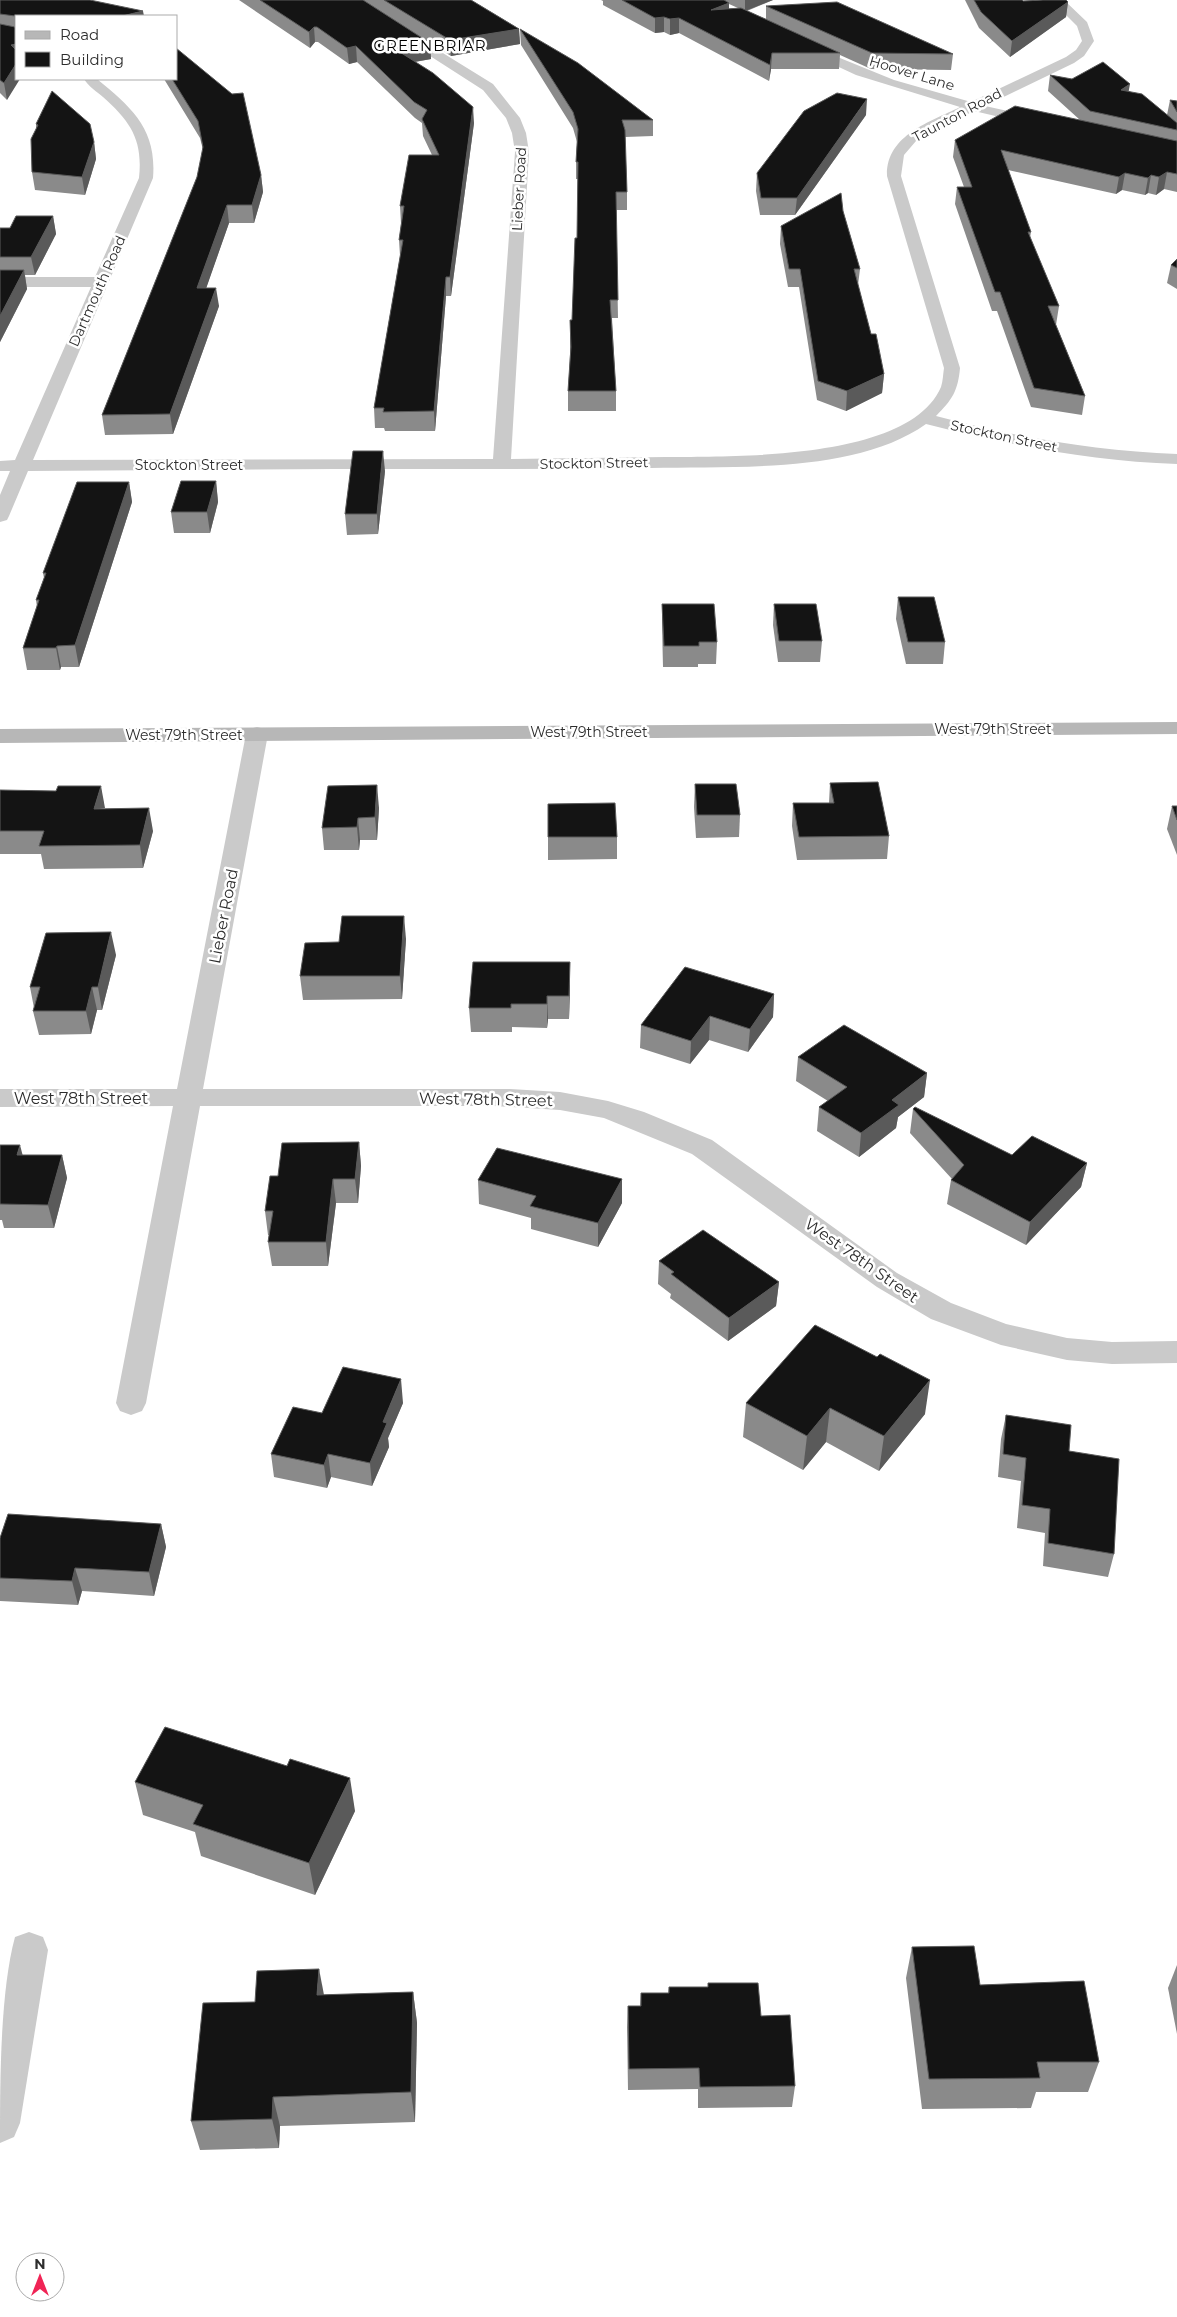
<svg xmlns="http://www.w3.org/2000/svg" width="1177" height="2317" viewBox="0 0 1177 2317" font-family="Montserrat,sans-serif">
  <style>
    .lines { fill: none; stroke-linecap: round; stroke-linejoin: round }
    .minor { fill: #cacaca; fill-rule: evenodd }
    .secondary { fill: #b7b7b7; fill-rule: evenodd }
    .wall { fill: #8a8a8a; fill-rule: evenodd }
    .shaded-wall { fill: #5a5a5a }
    .building { fill: #141414; stroke: #5a5a5a }
    .labels { text-anchor: middle; stroke-width: 5; stroke-linejoin: round; paint-order: stroke }
    .far-street-label { font-size: 14px; fill: #2d2d2d; stroke: #fff }
    .far-neighbourhood-label { font-size: 15px; letter-spacing: 1px; fill: #000; stroke: #fff }
    .street-label { font-size: 16px; fill: #2d2d2d; stroke: #fff }
  </style>
  <rect width="100%" height="100%" fill="#fff"/>
  <g class="lines">
    <!-- minor -->
    <g class="minor">
      <path d="M 343,0 L 357,0 L 493,84 L 520,118 L 526,133 L 529,152 L 511,459 C 563,458 615,458 666,457 C 734,456 909,461 941,387 C 943,381 943,374 944,368 L 887,176 C 886,135 930,122 960,107 L 856,75 L 798,48 L 800,45 L 808,45 L 894,80 L 971,102 L 1066,57 L 1076,50 L 1082,41 L 1077,26 L 1051,0 L 1064,0 L 1087,22 L 1094,41 L 1084,56 L 1074,63 L 985,106 L 1044,119 L 1046,122 L 1044,125 L 1039,126 L 974,111 L 928,133 L 916,141 L 904,155 L 901,176 L 960,368 C 958,391 952,400 936,416 C 1016,437 1095,451 1177,454 L 1177,464 C 1091,461 1009,445 926,424 C 856,474 733,466 651,468 C 572,469 494,469 415,469 C 286,469 157,470 28,471 L 9,516 L 7,520 L 0,522 L 0,495 L 10,471 L 0,471 L 0,461 L 15,460 L 91,287 L 0,287 L 0,277 L 95,277 L 139,178 C 143,140 131,122 103,97 C 97,92 88,86 84,79 L 97,79 C 132,108 157,129 153,178 L 33,460 L 493,459 L 515,152 L 512,133 L 506,118 L 483,90 Z"/>
      <polygon points="257,727 265,729 268,734 203,1089 510,1089 560,1092 608,1101 644,1112 712,1140 897,1273 951,1303 1006,1324 1067,1338 1112,1342 1177,1341 1177,1363 1112,1364 1067,1360 1001,1345 931,1319 877,1287 692,1154 604,1118 560,1110 494,1106 200,1106 146,1403 142,1411 131,1415 120,1411 116,1403 173,1106 0,1107 0,1089 177,1089 246,734 249,729"/>
      <path d="M 29,1932 L 43,1937 L 48,1950 L 20,2123 L 14,2137 L 0,2143 C 0,2083 0,1992 15,1937 Z"/>
    </g>
    <!-- secondary -->
    <polygon class="secondary" points="1177,722 1177,734 0,743 0,729"/>
  </g>
  <!-- wall -->
  <g class="wall">
    <polygon points="0,0 16,16 7,100 0,93"/>
    <polygon points="239,0 471,0 519,29 520,44 451,56 430,43 431,59 415,62 474,123 451,296 446,296 435,431 385,431 384,428 375,428 374,408 400,256 399,240 401,224 400,206 432,155 423,136 422,123 415,118 357,62 349,64 318,42 315,42 310,48"/>
    <path d="M 601,0 L 773,0 L 747,11 L 766,19 L 766,6 L 953,54 L 951,70 L 871,69 L 840,55 L 839,69 L 771,69 L 769,81 L 679,33 L 670,35 L 664,32 L 655,33 L 603,5 L 603,1 ZM 729,4 L 738,8 L 729,9 Z"/>
    <polygon points="965,0 1022,0 1023,1 1068,2 1066,17 1010,57 979,28"/>
    <polygon points="520,29 653,120 653,136 625,137 627,192 627,210 616,210 618,318 612,318 616,391 616,411 568,411 568,391 570,354 570,320 572,320 577,238 578,179 576,179 576,162 577,142 573,128 521,45"/>
    <polygon points="1050,75 1129,91 1167,115 1170,100 1177,101 1177,192 1164,189 1156,195 1148,193 1145,195 1122,190 1116,194 1008,170 1031,232 1030,238 1059,306 1056,325 1085,396 1082,415 1031,407 997,311 992,311 955,204 957,187 964,187 953,157 955,140 1080,120 1048,91"/>
    <polygon points="164,79 176,79 261,175 263,192 254,223 229,223 206,288 219,306 173,434 105,435 102,415 197,177 203,150 200,138"/>
    <polygon points="866,115 795,215 760,215 756,191 757,173"/>
    <polygon points="36,124 94,142 96,159 85,195 35,190 32,172 36,129"/>
    <polygon points="843,211 860,269 858,285 871,334 884,374 882,393 846,411 817,400 799,287 788,287 780,244 781,226"/>
    <polygon points="53,216 56,234 35,275 25,275 27,289 0,342 0,228 10,228"/>
    <polygon points="1177,259 1177,289 1167,283 1171,265"/>
    <polygon points="385,471 378,534 347,535 345,514"/>
    <polygon points="216,481 218,502 210,533 174,533 171,512"/>
    <polygon points="129,482 132,502 79,667 61,667 60,670 27,670 23,648 37,607 36,600 44,578 43,573"/>
    <polygon points="898,597 945,642 943,664 906,664 896,619"/>
    <polygon points="662,604 717,642 716,664 698,664 698,667 663,667 662,626"/>
    <polygon points="774,604 822,641 820,662 778,662 773,625"/>
    <polygon points="830,783 889,836 887,859 797,860 792,826 793,803 829,803"/>
    <polygon points="695,784 740,815 739,837 696,838 694,807"/>
    <polygon points="0,790 105,809 153,831 143,868 44,869 41,854 0,854"/>
    <polygon points="548,804 617,837 617,859 548,860"/>
    <polygon points="1172,806 1177,806 1177,855 1167,829"/>
    <polygon points="379,808 377,840 360,840 359,850 324,850 322,828"/>
    <polygon points="406,939 402,999 303,1000 300,976 339,942"/>
    <polygon points="116,955 102,1010 97,1010 91,1034 39,1035 33,1011 34,1008 30,987"/>
    <polygon points="570,985 569,1019 548,1019 547,1028 512,1027 512,1032 471,1032 469,1008"/>
    <polygon points="774,994 773,1017 748,1052 709,1040 690,1064 640,1048 641,1025"/>
    <polygon points="798,1057 927,1073 924,1097 898,1117 896,1128 859,1157 817,1131 819,1107 828,1101 796,1081"/>
    <polygon points="913,1109 1012,1155 1087,1163 1081,1187 1026,1245 947,1204 951,1180 952,1179 910,1133"/>
    <polygon points="359,1142 361,1166 358,1203 336,1203 328,1266 272,1266 268,1242 269,1235 268,1235 265,1211 278,1176"/>
    <polygon points="0,1145 22,1155 62,1155 67,1178 54,1228 4,1228 2,1220 0,1220"/>
    <polygon points="622,1179 622,1203 598,1247 531,1229 531,1218 479,1204 478,1180"/>
    <polygon points="659,1261 779,1282 776,1306 728,1341 670,1298 671,1294 658,1284"/>
    <polygon points="403,1403 388,1438 389,1447 372,1486 331,1477 327,1488 274,1477 271,1454 322,1413"/>
    <polygon points="746,1403 925,1414 879,1471 826,1442 803,1470 743,1437"/>
    <polygon points="1006,1415 1069,1451 1114,1554 1108,1577 1043,1566 1045,1533 1017,1528 1021,1481 998,1477 1001,1439"/>
    <polygon points="161,1524 166,1547 154,1596 82,1591 78,1605 0,1601 0,1538"/>
    <polygon points="135,1782 355,1811 315,1895 201,1856 195,1832 143,1815"/>
    <polygon points="912,1947 980,1985 1099,2062 1088,2092 1036,2092 1031,2108 922,2109 906,1978"/>
    <polygon points="1177,1965 1177,2034 1168,1988"/>
    <polygon points="708,1983 761,2016 795,2086 792,2107 698,2108 698,2089 628,2090 627,2027 628,2006 640,2006 641,1993 668,1993 669,1987 708,1987"/>
    <polygon points="413,1992 417,2023 415,2122 280,2126 279,2148 200,2150 191,2121 255,2002 324,1995"/>
  </g>
  <!-- shaded-wall -->
  <g class="shaded-wall">
    <polygon points="745,0 773,0 745,11"/>
    <polygon points="1068,2 1066,17 1010,57 1012,41"/>
    <polygon points="729,3 729,18 711,10"/>
    <polygon points="143,11 144,16 122,16"/>
    <polygon points="664,17 664,32 655,33 655,18"/>
    <polygon points="679,18 679,33 670,35 670,19"/>
    <polygon points="314,27 315,42 310,48 309,32"/>
    <polygon points="519,29 520,44 451,56 450,40"/>
    <polygon points="430,43 431,59 396,65 395,49"/>
    <polygon points="16,44 16,60 11,45"/>
    <polygon points="356,46 357,62 349,64 347,48"/>
    <polygon points="772,53 771,69 769,81 770,65"/>
    <polygon points="16,64 16,79 20,79 7,100 4,83"/>
    <polygon points="1130,84 1127,100 1121,90"/>
    <polygon points="867,99 866,115 795,215 797,198"/>
    <polygon points="473,107 474,123 451,296 450,277"/>
    <polygon points="94,142 96,159 85,195 82,177"/>
    <polygon points="1167,172 1164,189 1156,195 1159,177"/>
    <polygon points="1125,173 1122,190 1116,194 1119,177"/>
    <polygon points="261,175 263,192 254,223 252,205"/>
    <polygon points="1151,175 1148,193 1145,195 1148,178"/>
    <polygon points="227,205 229,223 200,306 197,288"/>
    <polygon points="53,216 56,234 35,275 31,257"/>
    <polygon points="24,270 27,289 0,342 0,316"/>
    <polygon points="446,277 446,296 435,431 434,411"/>
    <polygon points="216,288 219,306 173,434 170,414"/>
    <polygon points="884,374 882,393 846,411 847,391"/>
    <polygon points="383,451 385,471 378,534 377,514"/>
    <polygon points="216,481 218,502 210,533 207,512"/>
    <polygon points="129,482 132,502 79,667 75,645"/>
    <polygon points="57,646 61,667 60,670 56,648"/>
    <polygon points="377,785 379,808 377,840 375,817"/>
    <polygon points="101,786 105,808 94,809"/>
    <polygon points="149,808 153,831 143,868 140,845"/>
    <polygon points="358,818 360,840 359,850 357,827"/>
    <polygon points="404,916 406,939 402,999 400,976"/>
    <polygon points="111,932 116,955 102,1010 98,987"/>
    <polygon points="570,962 570,985 569,1019 569,996"/>
    <polygon points="92,987 97,1010 91,1034 86,1011"/>
    <polygon points="774,994 773,1017 748,1052 750,1029"/>
    <polygon points="547,996 548,1019 547,1028"/>
    <polygon points="710,1016 709,1040 690,1064 691,1041"/>
    <polygon points="927,1073 924,1097 898,1117 896,1128 859,1157 861,1133 892,1100"/>
    <polygon points="359,1142 361,1166 358,1203 355,1179"/>
    <polygon points="20,1145 26,1168 17,1155"/>
    <polygon points="62,1155 67,1178 54,1228 48,1205"/>
    <polygon points="1087,1163 1081,1187 1026,1245 1030,1222"/>
    <polygon points="333,1179 336,1203 328,1266 326,1242"/>
    <polygon points="622,1179 622,1203 598,1247 598,1223"/>
    <polygon points="779,1282 776,1306 728,1341 729,1318"/>
    <polygon points="401,1379 403,1403 388,1438 389,1447 372,1486 370,1463 383,1422"/>
    <polygon points="930,1380 925,1414 879,1471 884,1436"/>
    <polygon points="830,1408 826,1442 803,1470 807,1436"/>
    <polygon points="328,1454 331,1477 327,1488 324,1465"/>
    <polygon points="161,1524 166,1547 154,1596 149,1572"/>
    <polygon points="75,1568 82,1591 78,1605 72,1581"/>
    <polygon points="350,1778 355,1811 315,1895 309,1863"/>
    <polygon points="319,1969 325,2000 317,1995"/>
    <polygon points="413,1992 417,2023 415,2122 411,2092"/>
    <polygon points="273,2097 280,2126 279,2148 272,2119"/>
  </g>
  <!-- building -->
  <g class="building">
    <polygon points="0,0 90,0 143,11 122,16 16,16 16,44 11,45 16,50 16,64 4,83 0,80 0,24 15,27 15,16 0,14"/>
    <polygon points="260,0 363,0 430,43 395,49 433,73 473,107 450,277 446,277 434,411 383,412 384,408 374,408 403,240 399,240 404,206 400,206 409,155 439,155 422,119 427,110 414,102 356,46 347,48 317,27 314,27 309,32"/>
    <polygon points="384,0 471,0 519,29 450,40"/>
    <polygon points="622,0 724,0 729,3 711,10 741,8 840,53 772,53 770,65 679,18 670,19 664,17 655,18"/>
    <polygon points="974,0 1022,0 1023,1 1043,0 1066,0 1068,2 1012,41 981,12"/>
    <polygon points="837,2 953,54 872,53 766,6"/>
    <polygon points="520,29 578,63 653,120 622,120 625,130 627,192 616,192 618,300 610,300 616,391 568,391 571,347 570,320 572,320 575,238 577,238 578,162 576,162 578,129 573,112"/>
    <polygon points="176,48 232,94 243,93 261,175 252,205 227,205 197,288 216,288 170,414 102,415 197,177 203,147 198,121 172,79 176,79"/>
    <polygon points="1103,62 1130,84 1121,90 1142,94 1177,123 1177,130 1090,111 1050,75 1072,79"/>
    <polygon points="52,91 90,124 94,142 82,177 32,172 31,139 38,125 36,124"/>
    <polygon points="837,93 867,99 797,198 761,198 757,173 804,111"/>
    <polygon points="1170,100 1177,101 1177,112"/>
    <polygon points="1015,106 1177,141 1177,174 1167,172 1159,177 1151,175 1148,178 1125,173 1119,177 1001,150 1031,232 1028,232 1059,306 1048,306 1085,396 1034,388 1000,292 995,292 957,187 972,187 955,140"/>
    <polygon points="841,193 843,211 860,269 854,269 871,334 876,334 884,374 847,391 818,381 800,269 789,269 781,226"/>
    <polygon points="16,216 53,216 31,257 0,257 0,228 10,228"/>
    <polygon points="1177,259 1177,268 1171,265"/>
    <polygon points="0,270 24,270 0,316"/>
    <polygon points="353,451 383,451 377,514 345,514"/>
    <polygon points="181,481 216,481 207,512 171,512"/>
    <polygon points="77,482 129,482 75,645 57,646 56,648 23,648 39,600 36,600 46,573 43,573"/>
    <polygon points="898,597 934,597 945,642 908,642"/>
    <polygon points="662,604 714,604 717,642 699,642 699,646 664,646"/>
    <polygon points="774,604 816,604 822,641 779,641"/>
    <polygon points="878,782 889,836 799,837 793,803 834,803 830,783"/>
    <polygon points="695,784 736,784 740,815 697,815"/>
    <polygon points="377,785 375,817 358,818 357,827 322,828 328,786"/>
    <polygon points="58,786 101,786 94,809 149,808 140,845 39,846 44,831 0,831 0,790 56,791"/>
    <polygon points="615,803 617,837 548,837 548,804"/>
    <polygon points="1172,806 1177,806 1177,820"/>
    <polygon points="342,916 404,916 400,976 300,976 305,943 339,942"/>
    <polygon points="111,932 98,987 92,987 86,1011 33,1011 40,987 30,987 46,933"/>
    <polygon points="473,962 570,962 569,996 547,996 547,1004 511,1004 511,1008 469,1008"/>
    <polygon points="685,967 774,994 750,1029 710,1016 691,1041 641,1025"/>
    <polygon points="844,1025 927,1073 892,1100 899,1105 861,1133 819,1107 847,1087 798,1057"/>
    <polygon points="915,1107 1012,1155 1032,1136 1087,1163 1030,1222 951,1180 964,1165 913,1109"/>
    <polygon points="359,1142 355,1179 333,1179 326,1242 268,1242 273,1211 265,1211 270,1176 278,1176 282,1143"/>
    <polygon points="0,1145 20,1145 17,1155 62,1155 48,1205 0,1204"/>
    <polygon points="497,1148 622,1179 598,1223 530,1206 536,1196 478,1180"/>
    <polygon points="703,1230 779,1282 729,1318 671,1274 674,1272 659,1261"/>
    <polygon points="815,1325 877,1357 880,1354 930,1380 884,1436 830,1408 807,1436 746,1403"/>
    <polygon points="343,1367 401,1379 383,1422 387,1423 370,1463 328,1454 324,1465 271,1454 293,1407 322,1413"/>
    <polygon points="1006,1415 1071,1425 1069,1451 1119,1459 1114,1554 1048,1543 1050,1509 1022,1505 1026,1458 1003,1454"/>
    <polygon points="8,1514 161,1524 149,1572 75,1568 72,1581 0,1578 0,1538"/>
    <polygon points="165,1727 287,1766 290,1759 350,1778 309,1863 193,1824 203,1805 135,1782"/>
    <polygon points="974,1946 980,1985 1084,1981 1099,2062 1037,2062 1040,2078 929,2079 912,1947"/>
    <polygon points="319,1969 317,1995 413,1992 411,2092 273,2097 272,2119 191,2121 203,2003 255,2002 257,1971"/>
    <polygon points="708,1983 758,1983 761,2016 790,2015 795,2086 700,2087 699,2068 629,2069 628,2006 641,2006 641,1993 669,1993 669,1987 708,1987"/>
  </g>
  <g class="labels">
    <!-- far-street labels -->
    <g class="far-street-label">
      <text transform="translate(912 73) rotate(17)" y="5">Hoover Lane</text>
      <text transform="translate(957 115) rotate(-28)" y="5">Taunton Road</text>
      <text transform="translate(519 189) rotate(-87)" y="5">Lieber Road</text>
      <text transform="translate(97 291) rotate(-66)" y="5">Dartmouth Road</text>
      <text transform="translate(1004 436) rotate(12)" y="5">Stockton Street</text>
      <text transform="translate(594 463) rotate(-1)" y="5">Stockton Street</text>
      <text x="189" y="470">Stockton Street</text>
      <text x="993" y="734">West 79th Street</text>
      <text x="589" y="737">West 79th Street</text>
      <text x="184" y="740">West 79th Street</text>
    </g>
    <!-- far-neighbourhood labels -->
    <g class="far-neighbourhood-label">
      <text x="430" y="51">GREENBRIAR</text>
    </g>
    <!-- street labels -->
    <g class="street-label">
      <text transform="translate(223 916) rotate(-79)" y="6">Lieber Road</text>
      <text x="81" y="1104">West 78th Street</text>
      <text transform="translate(486 1099) rotate(1)" y="6">West 78th Street</text>
      <text transform="translate(862 1260) rotate(35)" y="6">West 78th Street</text>
    </g>
  </g>
  <!-- legend -->
  <rect x="15" y="15" width="162" height="65" fill="#ffffff" stroke="#ababab"/>
  <rect x="25" y="31" width="25" height="8" fill="#b7b7b7" stroke="#ababab"/>
  <text x="60" y="40" font-size="15" fill="#2d2d2d">Road</text>
  <rect x="25" y="52" width="25" height="15" fill="#141414" stroke="#ababab"/>
  <text x="60" y="65" font-size="15" fill="#2d2d2d">Building</text>
  <!-- north arrow -->
  <g transform="translate(40 2277)"><circle r="24" fill="#ffffff" stroke="#ababab"/>
  <path d="M0-4L9 19L0 12L-9 19Z" fill="#f02455"/>
  <text y="-8" font-size="14" font-weight="bold" text-anchor="middle" fill="#2d2d2d">N</text>
  </g>
</svg>
